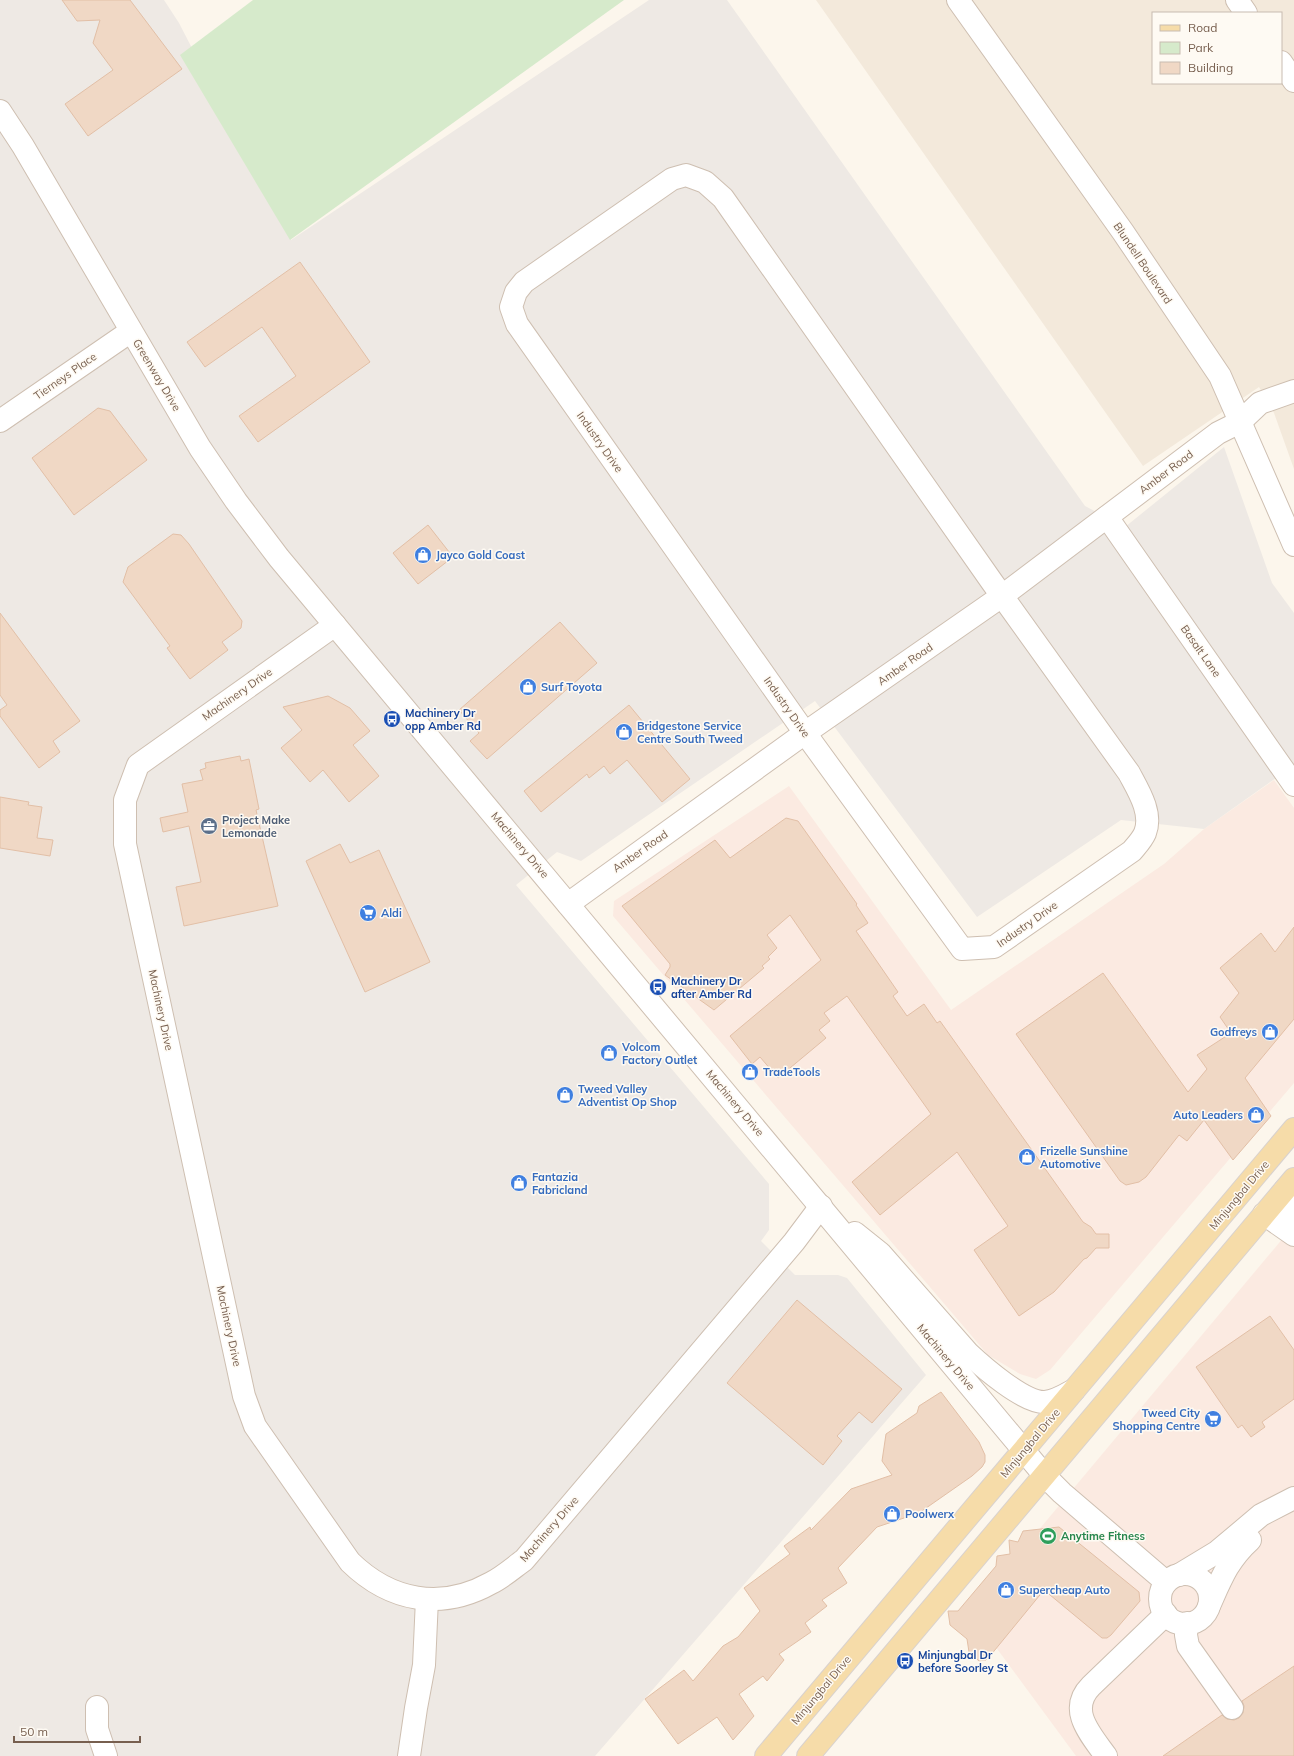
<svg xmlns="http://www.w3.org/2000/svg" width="1294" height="1756" viewBox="0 0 1294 1756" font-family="Mulish,sans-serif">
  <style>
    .residential { fill: #f3e9db; fill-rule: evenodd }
    .commercial { fill: #fbeae1 }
    .industrial { fill: #eee9e4 }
    .green { fill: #d6eacb }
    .building { fill: #f0d8c5; stroke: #e2bfa6 }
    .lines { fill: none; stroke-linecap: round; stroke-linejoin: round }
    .minor-casing { stroke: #cebfb1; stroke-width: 24 }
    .major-casing { stroke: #d9d2ce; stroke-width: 24 }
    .minor { stroke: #fff; stroke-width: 22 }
    .major { stroke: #f6dca9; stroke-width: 22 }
    .labels { text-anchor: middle; stroke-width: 3; stroke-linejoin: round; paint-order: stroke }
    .street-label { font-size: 11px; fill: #775f4f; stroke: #fefaf3 }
    .shop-label { font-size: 11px; font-weight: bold; fill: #366cbe; stroke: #fefaf3; text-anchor: start }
    .transit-label { font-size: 11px; font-weight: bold; fill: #164399; stroke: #fefaf3; text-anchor: start }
    .service-label { font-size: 11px; font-weight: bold; fill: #4e5e75; stroke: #fefaf3; text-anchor: start }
    .leisure-label { font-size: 11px; font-weight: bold; fill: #27864d; stroke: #fefaf3; text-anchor: start }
  </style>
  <rect width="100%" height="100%" fill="#fcf6ec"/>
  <!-- residential -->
  <path class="residential" d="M 816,0 L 1294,0 L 1294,469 L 1274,413 L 1259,387 L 1143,466 ZM 1153,13 L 1281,13 L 1281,83 L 1153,83 Z"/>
  <!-- commercial -->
  <g class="commercial">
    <polygon points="1274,780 1294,808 1294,1083 1050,1370 1036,1379 1020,1374 988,1355 613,916 614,901 789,786 951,1010 1164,864 1204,829"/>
    <polygon points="1294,1225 1294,1756 1076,1756 970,1612"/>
  </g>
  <!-- industrial -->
  <polygon class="industrial" points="0,0 164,0 179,23 291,240 649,0 727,0 1085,506 1125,527 1224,447 1272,583 1294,613 1294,773 1290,768 1204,829 1121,820 977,917 815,701 581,861 557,852 516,885 769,1184 769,1230 761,1241 795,1275 838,1275 847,1278 926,1375 595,1756 0,1756"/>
  <!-- green -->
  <polygon class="green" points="253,0 624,0 290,240 180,55"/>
  <!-- building -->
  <g class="building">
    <polygon points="62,0 130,0 182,69 88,136 65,104 113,70 93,43 100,20 77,21"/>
    <polygon points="300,262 370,362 258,442 239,416 296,376 262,327 205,367 187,342"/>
    <polygon points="98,408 110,411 147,460 74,515 32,458"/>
    <polygon points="428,525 453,557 418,584 393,553"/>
    <polygon points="173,534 181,535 189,544 242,621 241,628 222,642 228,650 190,679 167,648 170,646 123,582 128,567"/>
    <polygon points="0,613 80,721 53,741 60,752 39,768 0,716 0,710 7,705 0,695"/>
    <polygon points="560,622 597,663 487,759 470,741 479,733 459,710"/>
    <polygon points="328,696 350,708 370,731 353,745 379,776 349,802 323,770 310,782 281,748 302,730 283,707"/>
    <polygon points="629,705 690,779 662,802 627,760 610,774 604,766 589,778 587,774 541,812 524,791"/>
    <polygon points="240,756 241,761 249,759 259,809 256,810 278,906 184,926 176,887 201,882 189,826 163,832 160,818 188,812 182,784 203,780 200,770 206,768 205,763"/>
    <polygon points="0,797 29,802 28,805 42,807 37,838 53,840 50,856 0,848"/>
    <polygon points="786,818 798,821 857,904 856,905 868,923 856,931 898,992 893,996 907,1016 924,1004 937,1023 940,1021 1083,1222 1091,1227 1096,1234 1109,1234 1109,1248 1096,1248 1087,1258 1084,1259 1054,1292 1019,1316 974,1250 1008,1226 957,1152 880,1215 852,1182 931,1114 847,996 824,1013 830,1021 819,1030 826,1038 778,1078 760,1057 752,1064 730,1036 821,960 790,915 767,935 777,948 768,957 770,959 762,966 764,968 714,1010 665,975 670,967 670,964 622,906 715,840 730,858"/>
    <polygon points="340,844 350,863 379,850 430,962 365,992 306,861"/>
    <polygon points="1294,927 1294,1019 1245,1078 1271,1116 1233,1160 1204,1120 1187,1141 1179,1135 1146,1177 1139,1182 1126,1185 1120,1181 1016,1034 1103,973 1188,1092 1207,1069 1197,1055 1231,1033 1220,1017 1239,993 1220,968 1261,933 1275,952"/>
    <polygon points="797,1300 902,1389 872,1423 859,1412 837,1436 842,1441 823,1465 727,1383"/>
    <polygon points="1270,1316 1294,1350 1294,1399 1262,1422 1265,1427 1251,1437 1242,1425 1238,1428 1196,1367"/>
    <polygon points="941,1392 979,1442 985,1455 985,1462 982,1467 972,1476 919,1513 877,1527 838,1568 847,1583 822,1600 827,1606 805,1623 811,1632 779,1654 784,1660 767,1681 763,1676 739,1694 754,1716 733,1740 717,1717 678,1744 645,1699 684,1670 693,1681 723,1646 738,1637 760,1611 744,1588 790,1554 784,1546 810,1527 811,1530 851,1489 892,1475 882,1461 886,1434 917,1413 919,1406"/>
    <polygon points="1059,1527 1139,1592 1140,1601 1111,1635 1107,1638 1102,1638 1044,1590 990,1656 986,1660 979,1661 969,1652 967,1639 950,1625 948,1611 958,1611 996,1566 997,1556 1010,1554 1009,1540 1018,1542 1023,1531"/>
    <polygon points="1294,1666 1294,1756 1163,1756 1222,1715 1227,1719 1234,1720 1239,1718 1243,1713 1244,1706 1242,1701"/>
  </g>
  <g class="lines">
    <!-- minor casing -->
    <g class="minor-casing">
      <g id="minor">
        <polyline points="958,0 1123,232 1220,376 1294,545"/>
        <polyline points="1237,0 1246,13"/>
        <polyline points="1281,62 1294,81"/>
        <polyline points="0,111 23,146 200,448 236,501 279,558 1045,1476 1062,1493 1166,1582"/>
        <path d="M 686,175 L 705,182 L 723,198 L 992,582 L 1129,773 C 1138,790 1153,813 1145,833 C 1142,840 1136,846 1132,851 L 994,947 L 962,949 L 805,733 L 517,324 L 511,307 L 516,292 L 524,282 L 672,179 Z"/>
        <polyline points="0,421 131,331"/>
        <polyline points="1107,517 1294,785"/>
        <path d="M 335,625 L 138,765 L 125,800 L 125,844 L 244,1396 L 255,1426 L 350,1562 C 390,1601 441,1611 491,1583 C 503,1577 513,1568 524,1560 L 794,1242 L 821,1206"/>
        <polyline points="568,904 805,733 1002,596 1218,433 1240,422 1260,403 1294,391"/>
        <polyline points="1285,1190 1294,1222"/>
        <polyline points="1264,1214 1294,1235"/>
        <path d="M 855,1233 L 880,1253 L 968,1353 C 983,1367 1024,1403 1045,1402 C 1056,1401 1065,1395 1074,1390"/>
        <circle cx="1185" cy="1599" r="25"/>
        <polyline points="1179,1575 1217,1552 1261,1515 1294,1498"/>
        <path d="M 1209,1606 C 1221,1579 1228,1560 1250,1540"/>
        <polyline points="1187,1623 1186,1635 1188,1646 1232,1708"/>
        <polyline points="97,1707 97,1729 106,1756"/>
        <polyline points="409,1756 416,1708 424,1665 427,1599"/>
        <path d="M 1106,1756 C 1091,1735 1067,1710 1091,1686 L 1166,1614"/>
      </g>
    </g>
    <!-- major casing -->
    <g class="major-casing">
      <g id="major">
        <polyline points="766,1756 1294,1129"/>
        <polyline points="808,1756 1294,1179"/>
      </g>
    </g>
    <!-- minor -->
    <use href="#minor" class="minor"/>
    <!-- major -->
    <use href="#major" class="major"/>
  </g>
  <!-- icons -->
  <defs>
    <g id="shop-disc" transform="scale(0.9)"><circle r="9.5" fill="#3f7fe0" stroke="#fefaf3"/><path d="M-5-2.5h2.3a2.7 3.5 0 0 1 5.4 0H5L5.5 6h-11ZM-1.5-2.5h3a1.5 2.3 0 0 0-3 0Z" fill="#fff"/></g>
    <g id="bus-disc" transform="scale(0.9)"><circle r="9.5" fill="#1a4fb4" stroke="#fefaf3"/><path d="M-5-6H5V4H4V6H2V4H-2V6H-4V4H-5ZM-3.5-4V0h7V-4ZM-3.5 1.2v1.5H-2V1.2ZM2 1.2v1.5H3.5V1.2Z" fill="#fff"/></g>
    <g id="office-disc" transform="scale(0.9)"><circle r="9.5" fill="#5c6f8a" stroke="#fefaf3"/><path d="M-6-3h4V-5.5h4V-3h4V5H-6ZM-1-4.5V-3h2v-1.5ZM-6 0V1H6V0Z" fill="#fff"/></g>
    <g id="supermarket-disc" transform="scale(0.9)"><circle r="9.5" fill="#3f7fe0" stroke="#fefaf3"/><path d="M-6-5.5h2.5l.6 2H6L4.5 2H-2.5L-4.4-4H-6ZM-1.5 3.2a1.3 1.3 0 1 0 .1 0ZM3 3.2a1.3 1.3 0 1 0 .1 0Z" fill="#fff"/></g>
    <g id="stadium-disc" transform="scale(0.9)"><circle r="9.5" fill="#2e9e5b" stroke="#fefaf3"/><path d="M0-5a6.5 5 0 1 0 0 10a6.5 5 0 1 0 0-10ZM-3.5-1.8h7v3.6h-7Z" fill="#fff"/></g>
  </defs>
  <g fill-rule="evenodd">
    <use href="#shop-disc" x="423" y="555"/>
    <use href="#shop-disc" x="528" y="687"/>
    <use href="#bus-disc" x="392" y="719"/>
    <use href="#shop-disc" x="624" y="732"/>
    <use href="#office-disc" x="209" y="826"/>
    <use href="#supermarket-disc" x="368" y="913"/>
    <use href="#bus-disc" x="658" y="987"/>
    <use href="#shop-disc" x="1270" y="1032"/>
    <use href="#shop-disc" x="609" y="1053"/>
    <use href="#shop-disc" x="750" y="1072"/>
    <use href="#shop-disc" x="565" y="1095"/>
    <use href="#shop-disc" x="1256" y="1115"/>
    <use href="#shop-disc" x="1027" y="1157"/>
    <use href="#shop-disc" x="519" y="1183"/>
    <use href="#supermarket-disc" x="1213" y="1419"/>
    <use href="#shop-disc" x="892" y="1514"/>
    <use href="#stadium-disc" x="1048" y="1536"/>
    <use href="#shop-disc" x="1006" y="1590"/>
    <use href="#bus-disc" x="905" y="1661"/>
  </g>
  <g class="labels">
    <!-- street labels -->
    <g class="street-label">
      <text transform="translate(1143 263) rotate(56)" y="4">Blundell Boulevard</text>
      <text transform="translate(157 375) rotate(59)" y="4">Greenway Drive</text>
      <text transform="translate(65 376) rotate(-35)" y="4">Tierneys Place</text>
      <text transform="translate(600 442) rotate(55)" y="4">Industry Drive</text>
      <text transform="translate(1166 472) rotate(-37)" y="4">Amber Road</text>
      <text transform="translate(1201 651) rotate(55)" y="4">Basalt Lane</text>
      <text transform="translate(905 664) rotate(-35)" y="4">Amber Road</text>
      <text transform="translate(237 694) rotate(-35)" y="4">Machinery Drive</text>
      <text transform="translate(787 707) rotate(55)" y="4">Industry Drive</text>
      <text transform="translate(520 845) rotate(50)" y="4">Machinery Drive</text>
      <text transform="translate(640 851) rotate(-35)" y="4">Amber Road</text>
      <text transform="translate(1027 924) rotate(-35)" y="4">Industry Drive</text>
      <text transform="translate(161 1010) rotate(78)" y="4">Machinery Drive</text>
      <text transform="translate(735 1103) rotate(50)" y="4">Machinery Drive</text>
      <text transform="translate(1239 1195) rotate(-50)" y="4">Minjungbal Drive</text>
      <text transform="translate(229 1326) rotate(78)" y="4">Machinery Drive</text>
      <text transform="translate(946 1357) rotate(50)" y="4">Machinery Drive</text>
      <text transform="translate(1030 1443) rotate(-50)" y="4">Minjungbal Drive</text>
      <text transform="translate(549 1529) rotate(-49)" y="4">Machinery Drive</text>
      <text transform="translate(821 1690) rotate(-50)" y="4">Minjungbal Drive</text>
    </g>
    <!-- shop labels -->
    <g class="shop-label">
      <text x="436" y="559">Jayco Gold Coast</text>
      <text x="541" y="691">Surf Toyota</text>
      <text x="637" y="730">Bridgestone Service<tspan x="637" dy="13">Centre South Tweed</tspan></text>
      <text x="381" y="917">Aldi</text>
      <text x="1257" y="1036" text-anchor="end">Godfreys</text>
      <text x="622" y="1051">Volcom<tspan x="622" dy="13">Factory Outlet</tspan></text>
      <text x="763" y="1076">TradeTools</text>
      <text x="578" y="1093">Tweed Valley<tspan x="578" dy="13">Adventist Op Shop</tspan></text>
      <text x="1243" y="1119" text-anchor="end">Auto Leaders</text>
      <text x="1040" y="1155">Frizelle Sunshine<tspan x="1040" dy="13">Automotive</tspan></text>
      <text x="532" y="1181">Fantazia<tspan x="532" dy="13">Fabricland</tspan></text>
      <text x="1200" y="1417" text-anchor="end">Tweed City<tspan x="1200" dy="13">Shopping Centre</tspan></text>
      <text x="905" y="1518">Poolwerx</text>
      <text x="1019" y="1594">Supercheap Auto</text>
    </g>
    <!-- transit labels -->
    <g class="transit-label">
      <text x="405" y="717">Machinery Dr<tspan x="405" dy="13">opp Amber Rd</tspan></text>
      <text x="671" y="985">Machinery Dr<tspan x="671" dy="13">after Amber Rd</tspan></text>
      <text x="918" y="1659">Minjungbal Dr<tspan x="918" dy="13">before Soorley St</tspan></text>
    </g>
    <!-- service labels -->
    <g class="service-label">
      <text x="222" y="824">Project Make<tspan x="222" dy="13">Lemonade</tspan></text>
    </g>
    <!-- leisure labels -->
    <g class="leisure-label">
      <text x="1061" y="1540">Anytime Fitness</text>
    </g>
  </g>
  <!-- legend -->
  <rect x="1152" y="12" width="130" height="72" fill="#fefaf3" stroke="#c8bcb1"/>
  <rect x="1160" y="25" width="20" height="6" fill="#f6dca9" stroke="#c8bcb1"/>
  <text x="1188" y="32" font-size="12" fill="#775f4f">Road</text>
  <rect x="1160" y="42" width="20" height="12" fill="#d6eacb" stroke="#c8bcb1"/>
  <text x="1188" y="52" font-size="12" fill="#775f4f">Park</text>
  <rect x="1160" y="62" width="20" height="12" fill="#f0d8c5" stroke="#c8bcb1"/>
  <text x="1188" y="72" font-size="12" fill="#775f4f">Building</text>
  <!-- scale -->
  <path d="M14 1736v6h126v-6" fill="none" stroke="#775f4f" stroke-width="2"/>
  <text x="20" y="1736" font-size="12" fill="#775f4f" stroke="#fefaf3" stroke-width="3" paint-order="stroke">50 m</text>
</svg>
